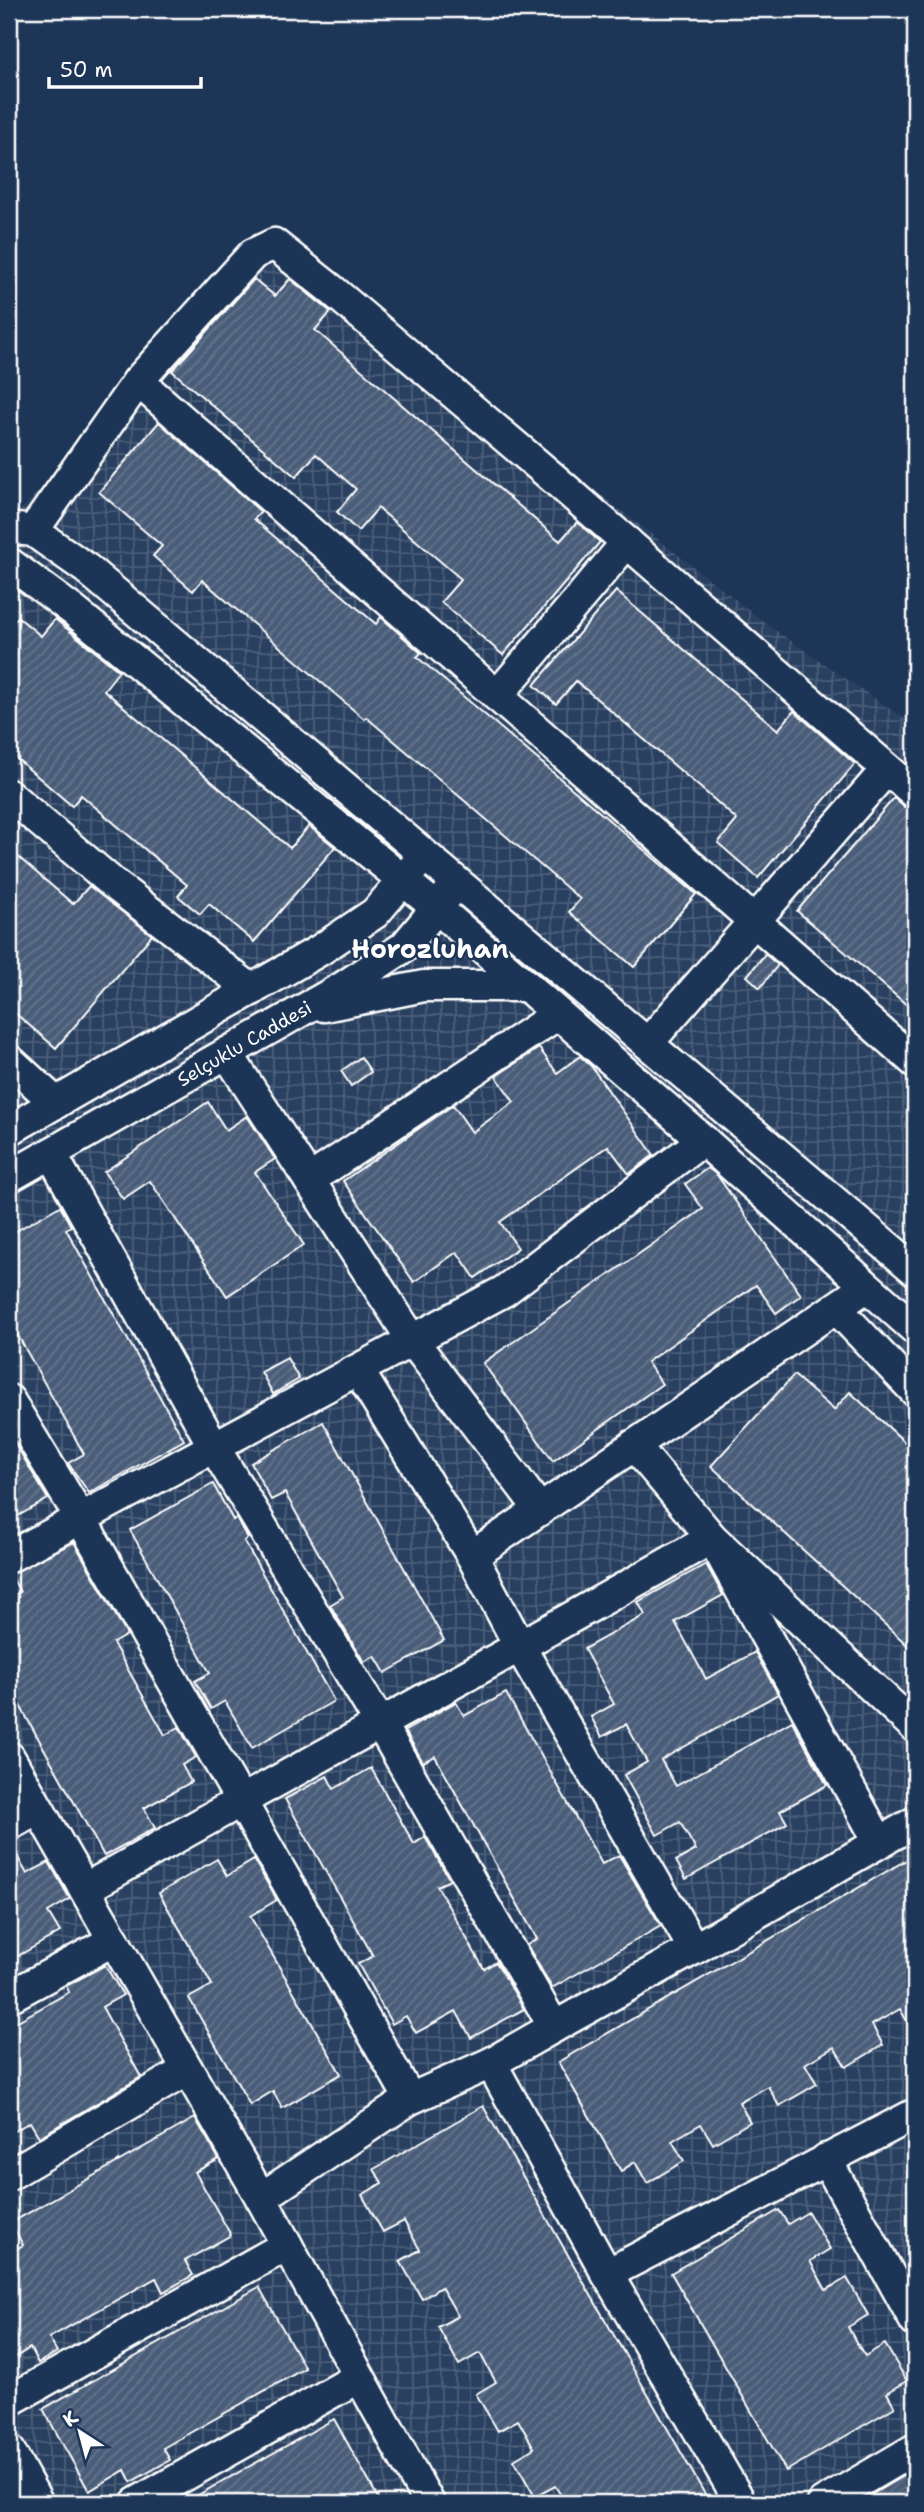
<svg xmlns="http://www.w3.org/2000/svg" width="924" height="2512" viewBox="0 0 924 2512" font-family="'Shantell Sans',sans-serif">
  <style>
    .industrial { fill: url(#industrial-grid) }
    .building { fill: url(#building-hatch); stroke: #fff; stroke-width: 2 }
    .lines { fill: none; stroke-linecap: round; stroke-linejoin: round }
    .minor-casing { stroke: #fff; stroke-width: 35 }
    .minor { stroke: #1d3557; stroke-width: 30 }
    .labels { text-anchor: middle; stroke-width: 5; stroke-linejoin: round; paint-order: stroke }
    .street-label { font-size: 19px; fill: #fff; stroke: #1d3557 }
    .district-label { font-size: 26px; font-weight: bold; fill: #fff; stroke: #1d3557 }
  </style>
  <defs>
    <pattern id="industrial-grid" width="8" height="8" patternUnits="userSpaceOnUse" patternTransform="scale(1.75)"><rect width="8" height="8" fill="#2a4161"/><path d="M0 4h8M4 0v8" fill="none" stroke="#4a5e79"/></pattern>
    <pattern id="building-hatch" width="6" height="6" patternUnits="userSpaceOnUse" patternTransform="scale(1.75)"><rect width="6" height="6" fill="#4a5d79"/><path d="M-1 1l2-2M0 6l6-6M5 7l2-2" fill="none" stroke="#65758d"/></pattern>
  </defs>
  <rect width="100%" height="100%" fill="#1d3557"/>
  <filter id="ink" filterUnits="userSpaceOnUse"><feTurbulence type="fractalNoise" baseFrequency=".0143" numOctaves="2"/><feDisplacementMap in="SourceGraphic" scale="14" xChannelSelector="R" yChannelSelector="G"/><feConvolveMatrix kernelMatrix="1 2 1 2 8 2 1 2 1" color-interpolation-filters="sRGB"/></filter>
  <g filter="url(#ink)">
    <!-- industrial -->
    <polygon class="industrial" points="271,239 775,630 915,726 915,2503 9,2503 9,523"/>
    <!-- building -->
    <g class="building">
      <polygon points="254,279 275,296 290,279 331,312 315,330 560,541 577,522 600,542 503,655 441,602 461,579 378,508 358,531 337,512 356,489 316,454 296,477 172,371"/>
      <polygon points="159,422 261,512 254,519 376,624 381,617 421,653 417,657 696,894 634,967 569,912 580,899 366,717 364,719 202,580 193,591 153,556 162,546 99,492"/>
      <polygon points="616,591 778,730 794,711 855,764 758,878 718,843 737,820 717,802 576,681 556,704 534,685"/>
      <polygon points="18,617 41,636 55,619 119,671 104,690 290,848 309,826 335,847 254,942 209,904 200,914 178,896 187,885 81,795 72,806 9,752 9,627"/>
      <polygon points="894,798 904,807 915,810 915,1012 797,911"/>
      <polygon points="9,849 73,904 89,886 152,935 56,1048 9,1008"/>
      <polygon points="765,954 778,965 760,988 747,976"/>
      <polygon points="539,1048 557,1073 580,1056 591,1066 654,1155 629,1174 608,1146 500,1222 518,1248 475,1278 457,1252 414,1282 343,1181 453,1105 472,1132 514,1102 496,1076"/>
      <polygon points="361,1057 371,1072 351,1086 341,1071"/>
      <polygon points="208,1102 226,1130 247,1116 275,1159 255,1172 304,1245 227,1296 150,1181 123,1199 104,1172"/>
      <polygon points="708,1168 717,1175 801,1295 776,1313 756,1285 647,1362 662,1384 553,1461 483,1363 703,1209 685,1184"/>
      <polygon points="60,1206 71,1226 66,1229 184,1440 89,1493 68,1463 84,1454 16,1332 9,1336 9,1235"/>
      <polygon points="287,1358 299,1379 273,1394 261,1372"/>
      <polygon points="794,1375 834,1410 850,1392 907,1444 915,1435 915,1652 711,1466"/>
      <polygon points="323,1422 444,1640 385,1673 375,1656 364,1662 330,1605 343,1597 285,1493 271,1500 251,1463"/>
      <polygon points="9,1433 48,1499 9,1521"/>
      <polygon points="213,1484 233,1520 236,1518 248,1538 244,1541 334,1701 252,1748 225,1701 211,1709 195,1681 210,1673 130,1530"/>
      <polygon points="74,1542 127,1635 113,1643 165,1735 179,1727 196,1757 182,1765 191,1782 144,1808 155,1828 104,1856 9,1686 9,1646 16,1641 9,1627 9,1598 20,1592 10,1574"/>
      <polygon points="706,1564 723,1595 675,1622 706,1679 755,1652 778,1694 661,1760 676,1786 792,1721 827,1785 780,1811 787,1823 686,1879 676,1861 696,1850 680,1822 657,1835 624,1775 647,1762 626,1724 602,1737 591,1717 614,1704 584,1649 645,1615 638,1602"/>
      <polygon points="506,1693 602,1864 619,1855 661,1926 552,1988 527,1945 537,1939 435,1756 423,1762 405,1731 456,1702 464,1716"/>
      <polygon points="371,1768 414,1844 425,1837 450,1880 437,1886 484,1969 496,1962 524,2009 471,2038 456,2011 416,2033 406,2016 392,2024 358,1964 373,1956 285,1799 327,1776 334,1789"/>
      <polygon points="9,1842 27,1874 49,1862 70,1899 48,1912 60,1932 9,1961"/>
      <polygon points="915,1855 915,2035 900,2009 872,2025 883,2045 846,2067 834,2047 805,2064 817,2084 779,2106 768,2086 739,2102 750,2122 713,2144 701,2124 687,2132 672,2141 684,2161 647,2183 635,2162 621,2171 558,2062"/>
      <polygon points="217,1859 227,1876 254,1860 277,1900 250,1916 341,2074 282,2108 273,2091 250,2105 189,1998 212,1985 159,1893"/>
      <polygon points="105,1965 123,1995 102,2007 141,2077 39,2137 30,2122 9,2134 9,2026 69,1992 66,1986"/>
      <polygon points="483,2106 521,2173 710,2503 566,2503 555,2486 535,2497 514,2460 534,2448 518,2420 498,2431 476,2394 496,2382 488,2368 480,2353 459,2365 438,2327 458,2316 450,2302 441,2287 422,2299 400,2261 420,2250 404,2221 383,2232 362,2195 382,2183 374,2169"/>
      <polygon points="195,2118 219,2159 195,2172 231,2235 185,2261 193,2275 163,2292 156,2278 49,2338 57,2352 38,2363 30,2348 14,2358 9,2349 9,2253 23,2245 11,2223"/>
      <polygon points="779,2210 788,2224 808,2212 830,2249 810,2261 826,2290 847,2278 868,2315 848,2327 856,2342 865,2356 885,2344 907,2381 887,2393 895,2407 786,2471 671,2273"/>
      <polygon points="259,2287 305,2368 163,2448 170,2460 131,2482 125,2470 89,2491 43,2409"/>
      <polygon points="334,2419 381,2503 184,2503"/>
      <polygon points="915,2469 915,2503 857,2503"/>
    </g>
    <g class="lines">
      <!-- minor casing -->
      <g class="minor-casing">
        <g id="minor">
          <polyline points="9,528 33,531 87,569 915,1270"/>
          <polyline points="33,531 138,381"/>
          <polyline points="9,563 74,611 437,908 703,1140 915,1329"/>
          <polyline points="497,696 627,542"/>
          <polyline points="915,793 552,477 332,290 274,244 253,254 138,381 915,1062"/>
          <polyline points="9,795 115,885 252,990"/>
          <polyline points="324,1006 424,986 527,986"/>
          <polyline points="648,1043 887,769"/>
          <polyline points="227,1053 413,1341 540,1510"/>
          <polyline points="9,1060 56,1103"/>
          <polyline points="9,1130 320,950 375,913 415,866"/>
          <polyline points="51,1153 214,1447 380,1723 554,2027 694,1949"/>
          <polyline points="9,1177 343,987 404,947 449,893"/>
          <polyline points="309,1180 558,1014"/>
          <polyline points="836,1308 915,1391"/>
          <polyline points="358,1370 472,1556 520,1647 694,1949 915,1822"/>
          <polyline points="9,1400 81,1519 410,2099"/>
          <polyline points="634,1445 712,1538 915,1727"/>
          <polyline points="472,1556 866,1287"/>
          <polyline points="9,1557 504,1291 703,1140"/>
          <polyline points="9,1757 261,2198 429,2503"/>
          <polyline points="9,1825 38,1809"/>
          <path d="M 85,1889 C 293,1770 504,1657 712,1538 L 879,1842"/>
          <polyline points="9,1997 114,1940"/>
          <polyline points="491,2063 607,2274 741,2503"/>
          <polyline points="826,2159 915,2321"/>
          <polyline points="9,2175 187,2070"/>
          <polyline points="261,2198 410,2099 491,2063 554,2027"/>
          <polyline points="607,2274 915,2114"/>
          <polyline points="9,2401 287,2245"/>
          <polyline points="9,2450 38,2503"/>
          <polyline points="136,2503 359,2377"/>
          <polyline points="823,2503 915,2449"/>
        </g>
      </g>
      <!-- minor -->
      <use href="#minor" class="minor"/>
    </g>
  </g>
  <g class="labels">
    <!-- street labels -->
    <g class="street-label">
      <text transform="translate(244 1043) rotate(-30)" y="7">Selçuklu Caddesi</text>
    </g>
    <!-- district labels -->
    <g class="district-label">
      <text x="430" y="958">Horozluhan</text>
    </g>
  </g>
  <!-- margin -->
  <rect width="924" height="2512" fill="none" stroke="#1d3557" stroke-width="35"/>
  <rect x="18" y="18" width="889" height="2477" fill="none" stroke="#fff" stroke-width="2.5" filter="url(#ink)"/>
  <!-- north arrow -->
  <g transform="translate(80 2432) rotate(324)" stroke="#1d3557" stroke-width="5" paint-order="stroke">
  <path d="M0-5L12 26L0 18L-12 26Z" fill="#ffffff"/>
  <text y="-10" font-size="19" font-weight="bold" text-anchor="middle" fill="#ffffff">K</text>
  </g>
  <!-- scale -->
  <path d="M49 77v10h152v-10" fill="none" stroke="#ffffff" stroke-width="3.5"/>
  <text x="60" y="77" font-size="21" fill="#ffffff" stroke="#1d3557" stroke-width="5" paint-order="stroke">50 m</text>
</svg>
